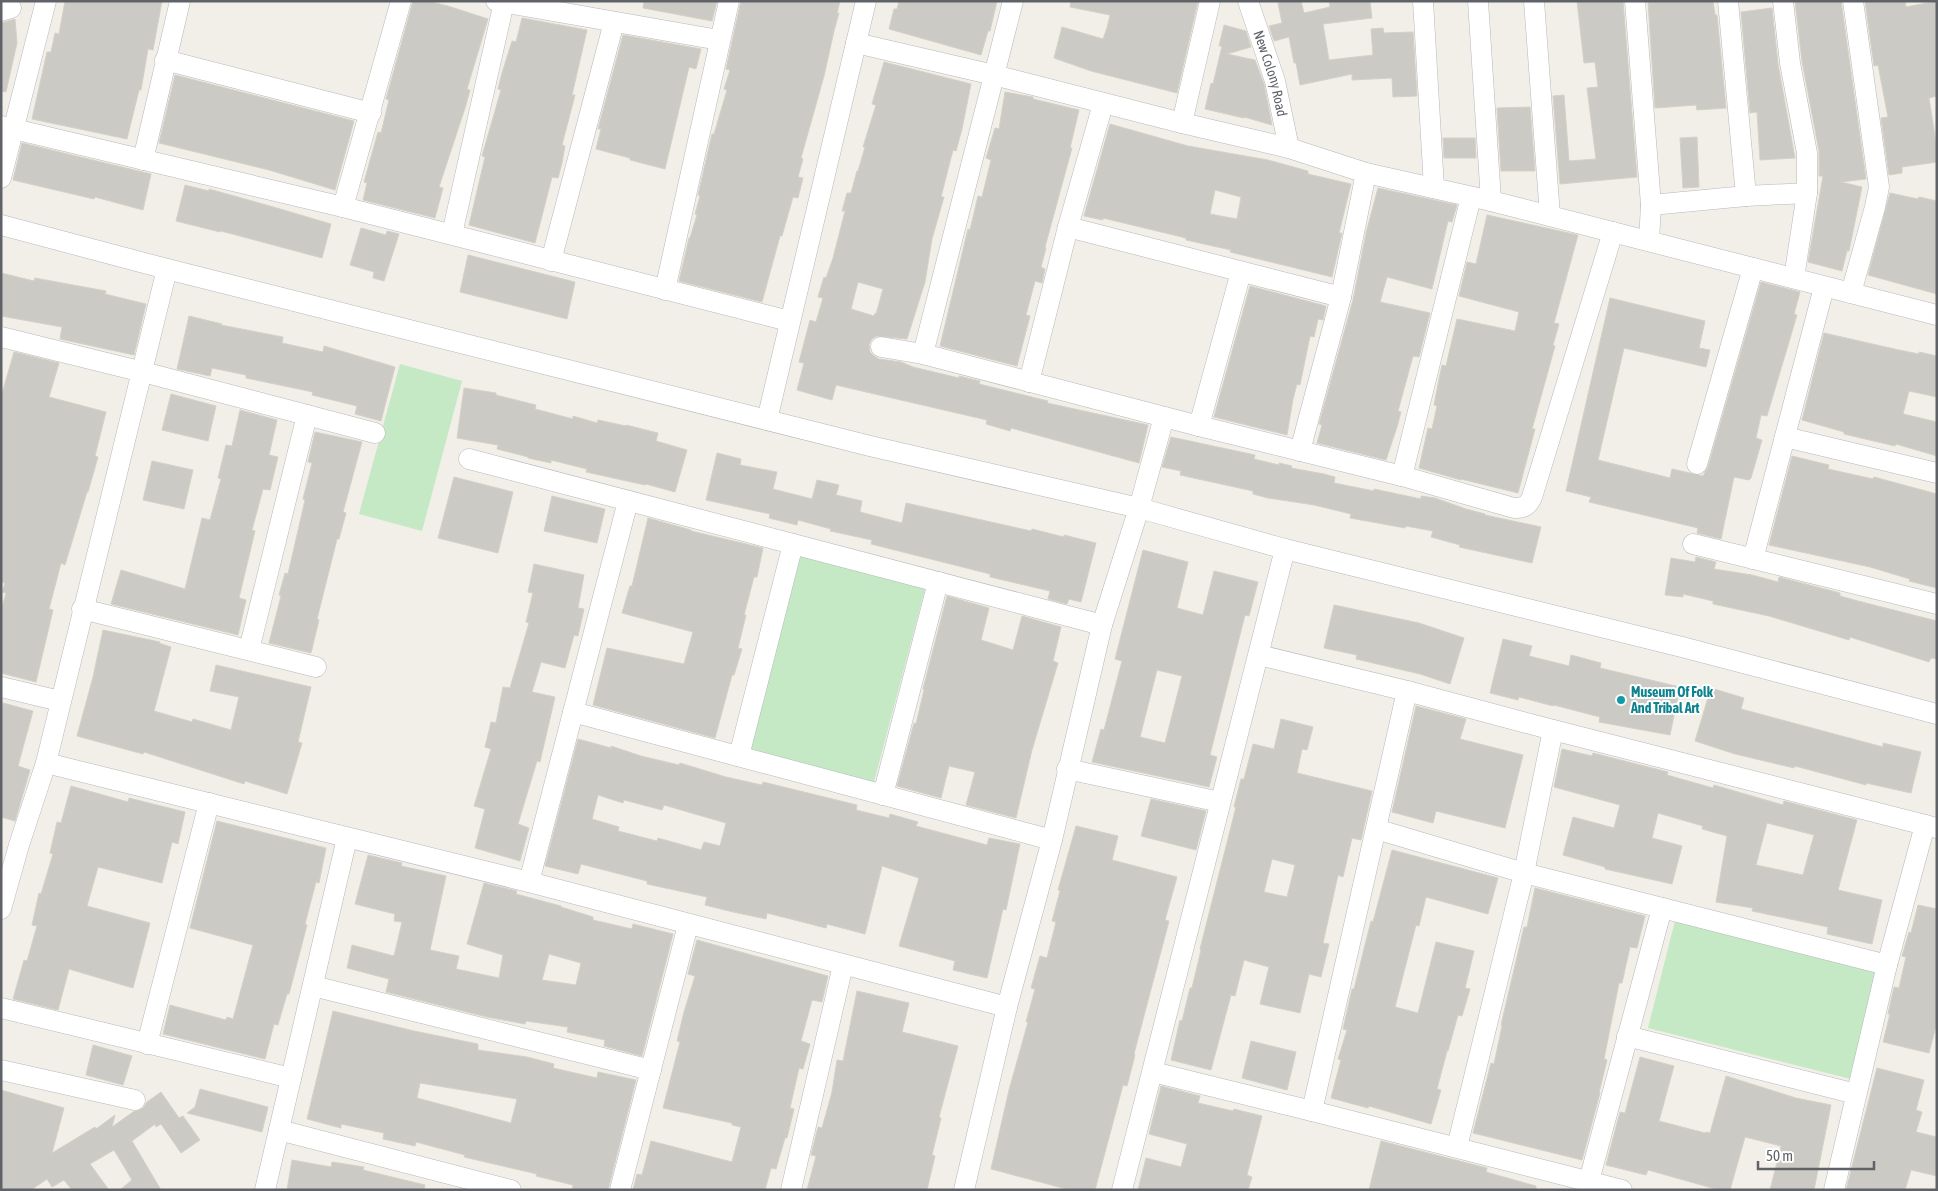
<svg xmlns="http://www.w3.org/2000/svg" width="1938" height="1191" viewBox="0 0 1938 1191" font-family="'Asap Condensed',sans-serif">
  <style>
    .green { fill: #c5e8c5 }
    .building { fill: #cccac5; stroke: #d6d1c6; fill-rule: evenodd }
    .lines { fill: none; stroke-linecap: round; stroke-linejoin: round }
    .minor-casing { stroke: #b5b8bc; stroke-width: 21 }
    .minor { stroke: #fff; stroke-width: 20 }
    .culture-dot { fill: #0f9aa8; stroke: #fff; stroke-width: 2 }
    .labels { text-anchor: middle; stroke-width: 4; stroke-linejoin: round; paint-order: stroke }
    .street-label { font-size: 14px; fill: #5f6368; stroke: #fff }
    .culture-label { font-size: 14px; font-weight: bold; fill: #0d838f; stroke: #fff; text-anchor: start }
  </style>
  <rect width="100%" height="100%" fill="#f1efe8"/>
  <!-- green -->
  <g class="green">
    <polygon points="400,364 462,381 422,531 359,514"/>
    <polygon points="800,555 925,589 874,782 749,749"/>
    <polygon points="1675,921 1882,973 1855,1080 1648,1028"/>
  </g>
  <!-- building -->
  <g class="building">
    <polygon points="65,1 162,1 153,50 148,49 141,90 139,90 127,139 32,119 47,52 51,52 55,33 59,34"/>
    <polygon points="413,1 428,1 448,6 488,19 467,89 470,90 466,105 439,187 443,188 435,218 363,200 367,183 364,182 378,132 381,133 389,100 386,99"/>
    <polygon points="644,1 717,1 712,21 643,8"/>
    <polygon points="741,1 840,1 837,13 839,13 834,31 824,76 801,158 803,159 798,177 803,178 798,198 793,197 782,236 780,236 762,302 679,281 689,238 690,238 697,215 695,214 700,196 698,195 712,134 714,134 727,90 724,89 730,70 726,69"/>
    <polygon points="899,1 997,1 990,31 988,31 981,55 889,29 894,9 897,9"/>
    <polygon points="1071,1 1198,1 1177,93 1091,71 1054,58 1062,27 1103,39 1107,28 1110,15 1070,7"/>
    <polygon points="1284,1 1301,1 1304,13 1330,7 1329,1 1370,1 1372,18 1323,24 1329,60 1373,55 1371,29 1383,28 1384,33 1413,32 1417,96 1393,97 1392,78 1352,80 1352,74 1300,85 1296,63 1294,63 1289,37 1274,41 1269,26 1282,23 1278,3"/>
    <polygon points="1577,1 1623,1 1637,177 1560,184 1553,96 1564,95 1569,161 1596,159 1587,88 1598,87 1595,62 1584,63"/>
    <polygon points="1648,1 1713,1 1715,15 1717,15 1726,108 1697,110 1696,105 1655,108"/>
    <polygon points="1795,1 1841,1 1866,179 1841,182 1862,187 1849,251 1847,251 1842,271 1808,262 1823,176 1819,176 1819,151 1802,61"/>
    <polygon points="1865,1 1905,1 1906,7 1937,1 1937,96 1929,98 1937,149 1937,162 1902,167 1902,173 1889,175 1881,118 1888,117 1878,65 1874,66"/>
    <polygon points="1772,8 1778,64 1795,158 1760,160 1757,112 1750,113 1741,12"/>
    <polygon points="522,18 587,30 572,95 575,95 562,145 565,146 562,163 558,178 552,177 535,243 469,225 485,157 482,156 501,90 498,89 502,73 512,41 516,42"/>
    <polygon points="15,19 17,43 6,92 1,91 1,23"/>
    <polygon points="1224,25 1246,31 1251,47 1227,54 1255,60 1264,84 1272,125 1244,117 1244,118 1205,109 1211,83 1213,84 1222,46 1219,46"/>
    <polygon points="623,35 701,49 696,69 689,67 665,169 630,160 630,158 596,149 601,129 598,129"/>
    <path d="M 884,62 L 971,84 L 962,129 L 956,151 L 953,150 L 941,197 L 944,197 L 932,239 L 925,282 L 907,339 L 877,336 L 872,339 L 869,345 L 870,352 L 874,356 L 879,359 L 901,362 L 913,367 L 959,378 L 959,376 L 980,381 L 979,384 L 1048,401 L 1047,403 L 1148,425 L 1139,463 L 1011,428 L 1010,431 L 986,424 L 987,420 L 836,385 L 832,400 L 797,390 L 804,363 L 799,362 L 805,339 L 810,320 L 816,322 L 823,298 L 818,297 L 824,277 L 826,278 L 833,258 L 845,211 L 842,211 L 847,193 L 851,193 L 857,171 L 858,171 L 865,147 L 863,147 L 876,105 L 872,104 ZM 858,282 L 883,289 L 876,314 L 875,313 L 874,316 L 851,309 Z"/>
    <polygon points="175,75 354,121 335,190 269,170 159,143"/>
    <polygon points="1005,92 1033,97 1033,99 1079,110 1070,148 1072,148 1045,247 1046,248 1041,267 1045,269 1042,283 1035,281 1026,315 1030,316 1017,366 940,346 968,229 970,230 978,196 982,197 991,160 986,158 995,128 999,129"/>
    <polygon points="1530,107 1535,171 1501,171 1497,108"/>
    <path d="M 1110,124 L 1188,146 L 1268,160 L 1308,171 L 1308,174 L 1351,184 L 1339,233 L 1342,233 L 1332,277 L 1230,252 L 1231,250 L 1186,240 L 1186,238 L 1103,218 L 1103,220 L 1084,216 ZM 1215,190 L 1241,197 L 1237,219 L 1210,214 Z"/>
    <polygon points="1697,137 1699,187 1683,188 1680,138"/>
    <polygon points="1443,138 1475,138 1476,158 1444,158"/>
    <polygon points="22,143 151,174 143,210 95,197 94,199 13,180"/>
    <polygon points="185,185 209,191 209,189 270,206 331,224 322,258 221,231 220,232 176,221"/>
    <polygon points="1378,188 1457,205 1452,222 1448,221 1432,289 1387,277 1380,302 1430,313 1419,357 1413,356 1398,411 1401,412 1397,427 1386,460 1317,443 1322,425 1319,424 1353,300 1366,233"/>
    <polygon points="1890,193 1918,199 1919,197 1937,201 1937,294 1868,275"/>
    <polygon points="1487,215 1578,235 1554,323 1559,324 1553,345 1555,346 1532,429 1535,429 1518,493 1461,479 1461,480 1419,468 1428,428 1432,429 1437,406 1434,405 1438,384 1442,365 1446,366 1457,319 1515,331 1519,312 1459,296 1467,262 1476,264"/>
    <polygon points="361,228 386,235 387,231 399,234 384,281 373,278 374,272 350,265"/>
    <polygon points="468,255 575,282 567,319 460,292"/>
    <polygon points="1,273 34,281 35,278 106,291 105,294 146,304 134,355 60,339 62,327 1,316"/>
    <polygon points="1761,282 1800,292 1794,314 1797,315 1767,416 1761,415 1756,438 1762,440 1751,478 1749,480 1734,477 1721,539 1697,533 1698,528 1589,502 1591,497 1566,491 1610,298 1705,321 1699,348 1710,350 1706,367 1624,348 1598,460 1670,478 1672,469 1703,476 1708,467"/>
    <polygon points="1250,286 1326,306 1323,320 1318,319 1314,337 1310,336 1300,385 1297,384 1293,399 1287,435 1214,417"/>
    <polygon points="189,316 222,324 221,325 283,337 282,343 323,352 324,346 395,367 381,421 355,414 357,406 312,395 313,392 246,378 246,375 212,368 210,376 177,369"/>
    <polygon points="1824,333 1899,350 1919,354 1919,352 1937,356 1937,397 1909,391 1903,414 1937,422 1937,456 1896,444 1895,446 1844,434 1844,432 1802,420"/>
    <polygon points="14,352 59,363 49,397 106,412 95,456 98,457 88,492 87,492 65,565 61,563 49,609 53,610 36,682 1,673 1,611 6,593 2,592 5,583 1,582 1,397"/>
    <polygon points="464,388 496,393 496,395 536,405 535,409 573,419 573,416 597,423 598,420 626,426 626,425 658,433 656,441 687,450 675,492 646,484 645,485 586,472 587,469 551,460 551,463 528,458 528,457 497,449 498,445 457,438"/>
    <polygon points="171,394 216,406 208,441 162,430"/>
    <polygon points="240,410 277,420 269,455 278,457 270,490 263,489 252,530 255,531 239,598 246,600 238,635 111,604 121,570 185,589 202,518 210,520 221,479 218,478 226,445 232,446"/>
    <polygon points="315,432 362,442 343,512 346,513 339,539 337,539 317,619 319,620 311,653 269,643 281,596 279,595 285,573 288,574 305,500 303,499 312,463 308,462"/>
    <polygon points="1171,437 1255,455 1254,459 1279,465 1279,463 1292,466 1291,468 1324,474 1335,477 1334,483 1374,491 1374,489 1421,499 1421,496 1435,498 1466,509 1485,514 1485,515 1541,527 1532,563 1459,547 1460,545 1431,537 1433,531 1406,526 1405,528 1350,518 1351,514 1314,505 1268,498 1253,494 1253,491 1180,475 1181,471 1162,467"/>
    <polygon points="717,453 741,459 740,465 777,472 773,489 812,499 817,480 839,485 836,495 862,501 860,512 902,523 906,503 1031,531 1032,529 1064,537 1064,535 1096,543 1081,602 1069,599 1067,604 1048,599 1050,591 990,577 990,574 871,544 872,540 830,531 831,529 798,520 797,525 769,518 770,514 706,500"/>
    <polygon points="1792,456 1829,465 1828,469 1873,479 1874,477 1937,494 1937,588 1909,581 1910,579 1870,567 1769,545"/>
    <polygon points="152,461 193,470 184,509 143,500"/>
    <polygon points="454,477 513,492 498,553 438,538"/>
    <polygon points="552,496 605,509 597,543 544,531"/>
    <polygon points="648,518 691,530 691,531 763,548 757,577 754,577 744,615 746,615 738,648 742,649 734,675 732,675 715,738 593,705 607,648 684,664 693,632 622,613 630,586 632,586"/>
    <path d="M 1143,550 L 1188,562 L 1177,608 L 1203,615 L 1214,571 L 1258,582 L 1249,616 L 1245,615 L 1210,755 L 1217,757 L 1209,787 L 1092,762 L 1101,729 L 1104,730 L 1122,661 L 1115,659 ZM 1157,670 L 1182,676 L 1165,743 L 1140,737 Z"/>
    <polygon points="1696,557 1716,562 1714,569 1752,575 1778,582 1779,577 1840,593 1840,596 1858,601 1937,621 1937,659 1931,658 1929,662 1850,637 1849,640 1769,616 1713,604 1713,601 1683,594 1683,597 1665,595 1671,558 1695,562"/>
    <polygon points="534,564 584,575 578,608 584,609 578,636 574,635 565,668 541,662 532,692 555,697 540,762 537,761 518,824 529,828 520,861 475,848 485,809 474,806 491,749 485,747 491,722 496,723 503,687 510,688 529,623 526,622 533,593 528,592"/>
    <polygon points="947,596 989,608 981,640 1013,650 1022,616 1061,627 1053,661 1058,663 1032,750 1016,818 966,805 975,772 949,766 941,798 897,786 914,723 916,724 924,690 923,689"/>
    <polygon points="1334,605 1419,623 1464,638 1450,684 1420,674 1356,659 1357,655 1324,648"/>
    <polygon points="103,630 160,642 159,643 171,647 154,711 192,722 193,719 231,730 239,697 210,691 216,665 311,687 298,742 302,743 287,794 245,781 244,784 144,752 143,754 77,736 93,677"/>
    <polygon points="1503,639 1532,646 1529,656 1569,666 1571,655 1601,663 1600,668 1680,687 1670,735 1599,722 1600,717 1554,705 1553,706 1519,697 1518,700 1490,693"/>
    <polygon points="1711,688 1744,698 1741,709 1883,747 1883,743 1921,752 1911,793 1866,783 1866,785 1795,766 1794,768 1735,754 1695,741"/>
    <polygon points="3,703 33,711 18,766 30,770 15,821 1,817 1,711"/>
    <polygon points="1416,706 1466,719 1460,739 1523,755 1505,828 1436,811 1433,823 1392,812"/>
    <path d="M 1281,719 L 1313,727 L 1307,750 L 1302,749 L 1297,773 L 1372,791 L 1361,840 L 1352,838 L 1343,877 L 1338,875 L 1323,943 L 1329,944 L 1321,977 L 1309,974 L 1300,1013 L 1260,1004 L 1269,967 L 1244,960 L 1235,996 L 1231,995 L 1211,1070 L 1171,1060 L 1180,1020 L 1182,1021 L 1190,988 L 1192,988 L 1201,950 L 1200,949 L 1236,807 L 1234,807 L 1241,779 L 1244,779 L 1253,744 L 1274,749 ZM 1272,859 L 1295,865 L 1287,897 L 1264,892 Z"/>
    <path d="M 578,739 L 611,748 L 611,746 L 641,756 L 679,765 L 680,763 L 726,777 L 762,785 L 763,782 L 857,805 L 856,810 L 889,818 L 890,814 L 918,822 L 916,826 L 987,845 L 989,838 L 1020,844 L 1006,910 L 1003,909 L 987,978 L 953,970 L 955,961 L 899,946 L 919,878 L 882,866 L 865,934 L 827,924 L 826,928 L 767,913 L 766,919 L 733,912 L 705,905 L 707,897 L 647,884 L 647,881 L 581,864 L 578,874 L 545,866 ZM 598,795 L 623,803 L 624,800 L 662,810 L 664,805 L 726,823 L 720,846 L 704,842 L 701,850 L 658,838 L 657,841 L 618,831 L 619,827 L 592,819 Z"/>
    <path d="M 1562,749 L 1592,756 L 1593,753 L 1668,772 L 1667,775 L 1713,788 L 1714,785 L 1783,805 L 1784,801 L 1857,820 L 1838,890 L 1882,900 L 1872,944 L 1827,934 L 1828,927 L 1752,911 L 1753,908 L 1716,902 L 1727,836 L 1702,829 L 1703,826 L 1658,813 L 1652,838 L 1682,846 L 1672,884 L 1605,869 L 1605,867 L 1563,855 L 1573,817 L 1614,828 L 1620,805 L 1554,787 ZM 1767,823 L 1814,835 L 1803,875 L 1756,865 Z"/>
    <polygon points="71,786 128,802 129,798 185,812 178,844 172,842 162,883 98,867 87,906 150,923 133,988 69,969 58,1010 13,999 24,960 27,961 37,926 32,925 39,893 41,894 53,854 50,853 57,822 61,823"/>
    <polygon points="1151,799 1206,811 1196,850 1141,836"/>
    <polygon points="217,821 326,848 319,883 316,882 305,924 307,925 289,994 287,994 278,1025 274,1024 265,1059 163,1034 170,1005 226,1020 227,1017 233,1019 253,945 190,928"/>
    <polygon points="1076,826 1118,836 1112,860 1177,877 1165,920 1169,921 1134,1054 1135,1055 1127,1086 1123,1085 1095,1190 1070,1190 991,1169 1009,1090 1028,1022 1026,1022 1035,989 1031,988 1040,956 1047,958 1056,922 1052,921 1060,891 1058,890"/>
    <polygon points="1392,850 1498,878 1488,914 1426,897 1419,926 1416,925 1395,1007 1418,1013 1436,942 1474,951 1465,988 1470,989 1462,1016 1458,1015 1448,1051 1447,1051 1437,1089 1441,1090 1431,1124 1369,1106 1368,1108 1331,1098 1341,1060 1338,1059 1347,1030 1343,1029 1352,989 1354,989 1371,921 1373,922"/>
    <path d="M 368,855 L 402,863 L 401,866 L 446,876 L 430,950 L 459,956 L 456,969 L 499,978 L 503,955 L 467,944 L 484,883 L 517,891 L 516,894 L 561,906 L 561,907 L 593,917 L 593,920 L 632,929 L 633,924 L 673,934 L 642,1056 L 604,1046 L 605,1040 L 567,1032 L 568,1027 L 526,1021 L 525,1024 L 487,1017 L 386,992 L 389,979 L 347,968 L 352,945 L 394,956 L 402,922 L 394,921 L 395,914 L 355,904 ZM 549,954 L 581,963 L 576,985 L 542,980 Z"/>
    <polygon points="1535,888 1645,916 1637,948 1630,947 1622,983 1619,983 1604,1059 1607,1060 1599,1093 1600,1093 1582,1160 1473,1133 1491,1063 1494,1064 1502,1026 1501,1025 1524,927 1527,927"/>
    <polygon points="1918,905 1937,909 1937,1022 1929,1053 1883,1042 1890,1014 1888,1014 1894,987 1899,988 1906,957 1902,956 1909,932 1911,933"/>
    <polygon points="697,940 828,976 822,1002 812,1000 801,1041 810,1044 803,1069 799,1068 790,1108 794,1109 787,1138 785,1138 776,1169 771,1168 765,1190 633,1190 637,1174 642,1175 651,1141 732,1162 741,1127 732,1125 732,1123 663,1108 680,1042 677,1041 684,1012 695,976 688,974"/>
    <polygon points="857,991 909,1003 902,1032 958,1046 939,1117 941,1118 932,1155 935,1156 927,1190 807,1190 816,1156 811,1155 818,1127 822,1128 832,1092 837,1060 843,1061"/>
    <path d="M 333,1011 L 414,1031 L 478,1044 L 478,1050 L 527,1057 L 554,1064 L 553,1068 L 597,1078 L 598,1072 L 636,1080 L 608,1190 L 572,1190 L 573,1185 L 536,1176 L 537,1174 L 464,1157 L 465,1155 L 416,1142 L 415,1146 L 383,1139 L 384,1133 L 341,1124 L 341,1128 L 307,1119 ZM 420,1083 L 517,1099 L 511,1123 L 417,1098 Z"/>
    <polygon points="1251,1041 1296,1052 1287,1090 1242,1078"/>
    <polygon points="93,1045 132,1056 123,1085 86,1075"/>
    <polygon points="1640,1057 1674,1066 1659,1121 1705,1133 1706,1132 1710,1133 1726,1076 1796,1098 1831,1105 1814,1190 1770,1190 1781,1146 1745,1137 1730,1190 1719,1190 1648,1170 1646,1175 1606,1165 1620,1112 1625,1113"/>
    <polygon points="1877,1068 1924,1080 1916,1110 1922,1112 1916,1132 1937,1137 1937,1176 1911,1170 1905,1190 1846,1190"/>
    <polygon points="1161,1086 1200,1096 1198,1103 1233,1111 1234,1109 1262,1116 1247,1175 1252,1177 1248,1190 1138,1190 1146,1158 1181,1167 1187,1144 1149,1134"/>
    <polygon points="200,1089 268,1107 262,1132 187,1113 195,1107"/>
    <polygon points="1,1090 64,1108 52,1153 95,1127 96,1129 115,1115 112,1127 133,1112 143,1108 147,1102 161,1092 179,1118 183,1116 200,1140 181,1153 161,1124 156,1127 155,1124 132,1141 161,1190 120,1190 132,1180 114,1150 90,1164 109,1190 72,1190 64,1180 52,1187 47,1179 31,1190 1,1190"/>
    <polygon points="1381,1141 1487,1168 1486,1172 1536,1186 1536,1190 1369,1190"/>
    <polygon points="292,1160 331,1167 332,1162 364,1167 363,1170 425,1185 424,1190 287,1190"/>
  </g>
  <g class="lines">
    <!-- minor casing -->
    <g class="minor-casing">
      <g id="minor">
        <polyline points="496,1 719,40"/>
        <path id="s1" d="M 1248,1 L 1275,81 L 1289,148"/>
        <polyline points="1423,1 1434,188"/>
        <polyline points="1478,1 1491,201"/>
        <polyline points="1534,1 1550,216"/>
        <polyline points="1635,1 1651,205 1649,241"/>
        <polyline points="1728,1 1746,196"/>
        <polyline points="1783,1 1790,63 1807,153 1807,193 1794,278"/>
        <polyline points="1,11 11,8"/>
        <polyline points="856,43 994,75 1182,123 1289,148 1366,173 1491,201 1937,315"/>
        <polyline points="165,60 371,113"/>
        <polyline points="1182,123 1210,1"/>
        <polyline points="1,126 343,207 789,321"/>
        <polyline points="143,160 180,1"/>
        <polyline points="1,178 46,1"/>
        <polyline points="1651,205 1746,196 1807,193"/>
        <polyline points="343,207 401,1"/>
        <polyline points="1,225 167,269 870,446 1139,508 1285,549 1682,647 1937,714"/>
        <polyline points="1068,227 1341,297"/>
        <polyline points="452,234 504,2"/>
        <polyline points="551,261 614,22"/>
        <polyline points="665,290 729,1"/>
        <polyline points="1851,293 1875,207 1879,187 1853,1"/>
        <polyline points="1,337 143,372 375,433"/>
        <path d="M 881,347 L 923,354 L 1199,426 L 1402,476 L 1514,508 C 1524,508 1528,506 1532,497 L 1613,232"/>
        <polyline points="923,354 1013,1"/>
        <polyline points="1029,382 1068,227 1103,104"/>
        <polyline points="767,420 866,1"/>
        <polyline points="1199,426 1241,272"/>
        <polyline points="1785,437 1937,473"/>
        <polyline points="1300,451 1341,297 1366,173"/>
        <polyline points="469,459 1102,625"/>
        <polyline points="1697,464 1753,268"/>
        <polyline points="1402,476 1471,197"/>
        <polyline points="1693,544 1937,604"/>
        <polyline points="1753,559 1824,287"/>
        <polyline points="82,609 316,667"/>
        <polyline points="249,650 307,415"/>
        <polyline points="1259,655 1407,691 1553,730 1937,828"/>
        <polyline points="1,687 60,701"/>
        <polyline points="573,712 1052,840"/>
        <polyline points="739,756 793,544"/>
        <polyline points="46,763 529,882 1007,1007"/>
        <polyline points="1067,769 1220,802"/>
        <polyline points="883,795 938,582"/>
        <polyline points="1376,829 1524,873 1887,965"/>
        <polyline points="529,882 628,501"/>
        <polyline points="1,909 19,845 46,763 167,269"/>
        <polyline points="313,986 651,1070"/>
        <polyline points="1,1008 291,1078"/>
        <polyline points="1627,1036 1856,1094"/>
        <polyline points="147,1044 209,803"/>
        <polyline points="1,1070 135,1100"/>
        <polyline points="1153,1072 1312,1111 1622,1190"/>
        <polyline points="1312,1111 1407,691"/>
        <polyline points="279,1130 511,1190"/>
        <polyline points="1457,1147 1524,873 1553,730"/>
        <polyline points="1589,1181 1662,908"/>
        <polyline points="265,1190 347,838"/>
        <polyline points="620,1190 688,925"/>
        <polyline points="791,1190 843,965"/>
        <polyline points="964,1190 1007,1007 1052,840 1102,625 1139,508 1164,417"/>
        <polyline points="1122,1190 1285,549"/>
        <polyline points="1834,1190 1887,965 1925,825"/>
      </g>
    </g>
    <!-- minor -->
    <use href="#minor" class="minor"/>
  </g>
  <!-- markers -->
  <circle class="culture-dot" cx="1621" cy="700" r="5"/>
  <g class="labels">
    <!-- street labels -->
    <g class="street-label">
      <text dy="5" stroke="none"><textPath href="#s1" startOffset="76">New Colony Road</textPath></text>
    </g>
    <!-- culture labels -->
    <g class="culture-label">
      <text x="1631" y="697">Museum Of Folk<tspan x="1631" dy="16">And Tribal Art</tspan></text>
    </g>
  </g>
  <!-- border -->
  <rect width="1938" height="1191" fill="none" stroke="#5f6368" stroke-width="5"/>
  <!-- scale -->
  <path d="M1758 1161v8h116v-8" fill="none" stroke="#5f6368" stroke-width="2.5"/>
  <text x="1766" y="1161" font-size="15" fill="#5f6368" stroke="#ffffff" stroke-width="4" paint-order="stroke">50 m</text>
</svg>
